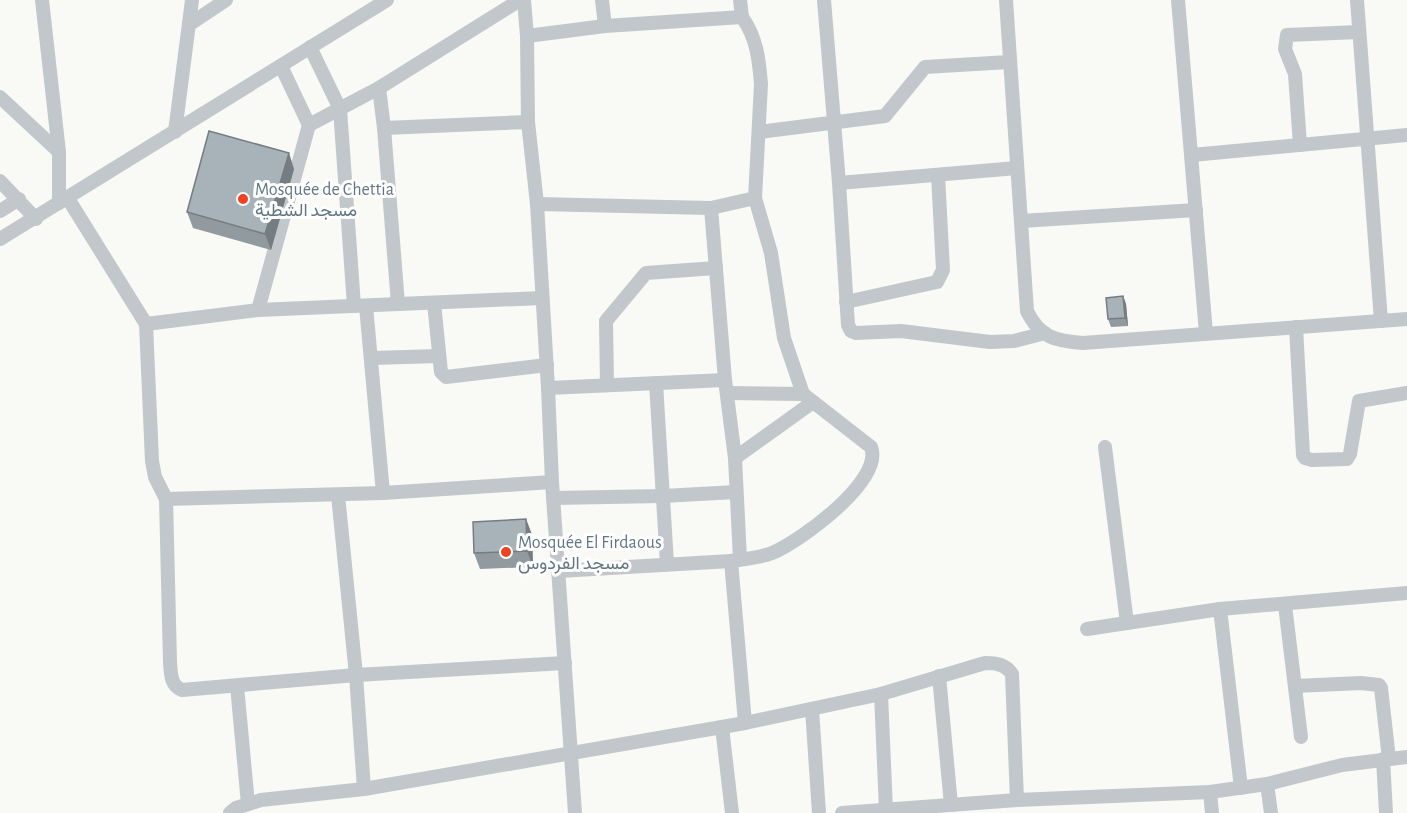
<svg xmlns="http://www.w3.org/2000/svg" width="1407" height="813" viewBox="0 0 1407 813" font-family="'Alegreya Sans',Vazirmatn,sans-serif">
  <style>
    .lines { fill: none; stroke-linecap: round; stroke-linejoin: round }
    .minor { stroke: #c2c7cb; stroke-width: 14 }
    .wall { fill: #909a9f }
    .shaded-wall { fill: #767d82 }
    .building { fill: #a8b3b9; stroke: #767d82; stroke-width: 1.5 }
    .poi-dot { fill: #f04120; stroke: #fff; stroke-width: 2 }
    .labels { text-anchor: middle; stroke-width: 6; stroke-linejoin: round; paint-order: stroke }
    .poi-label { font-size: 18px; fill: #627784; stroke: #fff; text-anchor: start }
  </style>
  <rect width="100%" height="100%" fill="#f9f9f6"/>
  <g class="lines">
    <!-- minor -->
    <g class="minor">
      <polyline points="42,0 59,152 59,203"/>
      <polyline points="524,0 527,36 528,122 537,204 548,388 552,482 575,813"/>
      <polyline points="602,0 605,26"/>
      <polyline points="824,0 839,183 848,325 851,331 856,333 901,331 990,342 1014,341 1045,333"/>
      <path d="M 1006,0 L 1027,311 C 1040,338 1056,341 1083,343 L 1407,319"/>
      <polyline points="1178,0 1206,333"/>
      <polyline points="1357,0 1381,321"/>
      <polyline points="190,24 226,0"/>
      <polyline points="527,36 605,26 742,17 740,0"/>
      <polyline points="310,47 340,109 354,306"/>
      <polyline points="281,66 309,125"/>
      <polyline points="379,88 384,128 398,304"/>
      <polyline points="0,97 59,152"/>
      <polyline points="384,128 528,122"/>
      <polyline points="175,132 192,0"/>
      <polyline points="759,132 885,116 925,67 1009,62"/>
      <polyline points="1300,145 1295,74 1285,49 1287,35 1359,32"/>
      <polyline points="1192,155 1407,135"/>
      <polyline points="0,181 36,219"/>
      <polyline points="839,183 1017,168"/>
      <polyline points="67,197 146,324 152,461 155,477 166,499 383,493 552,482"/>
      <polyline points="755,198 771,253 784,338 803,394"/>
      <polyline points="537,204 711,208 725,380 735,458 740,559"/>
      <path d="M 711,208 L 755,198 L 761,84 C 759,60 757,38 742,17"/>
      <polyline points="0,211 19,199"/>
      <polyline points="1021,221 1196,210"/>
      <polyline points="0,239 387,0"/>
      <polyline points="846,302 937,282 943,270 938,175"/>
      <polyline points="434,303 441,372 446,377 547,365"/>
      <polyline points="366,306 383,493"/>
      <polyline points="258,310 309,125 379,88 520,0"/>
      <polyline points="146,324 258,310 542,298"/>
      <polyline points="1296,327 1303,455 1305,458 1312,460 1347,459 1350,454 1359,401 1407,393"/>
      <polyline points="371,358 439,356"/>
      <polyline points="656,383 667,564"/>
      <polyline points="607,385 606,321 646,273 716,268"/>
      <polyline points="548,388 725,380"/>
      <path d="M 727,393 L 803,394 L 871,447 C 884,481 799,542 772,553 C 759,558 744,559 731,561"/>
      <polyline points="1105,447 1127,623"/>
      <polyline points="735,458 813,402"/>
      <polyline points="338,495 356,675 364,789"/>
      <polyline points="553,498 663,496 736,492"/>
      <path d="M 166,499 L 170,662 C 171,673 170,685 182,690 L 356,675 L 565,663"/>
      <polyline points="559,571 731,561 745,723"/>
      <polyline points="1285,605 1301,737"/>
      <polyline points="1087,629 1220,609"/>
      <polyline points="939,676 951,805"/>
      <polyline points="237,686 248,804"/>
      <polyline points="1295,686 1361,683 1379,685 1381,688 1389,759"/>
      <polyline points="881,694 886,810"/>
      <polyline points="812,709 819,813"/>
      <polyline points="722,727 732,813"/>
      <polyline points="1383,759 1386,813"/>
      <polyline points="1267,784 1271,813"/>
      <polyline points="1241,788 1220,609 1407,593"/>
      <polyline points="1210,792 1212,813"/>
      <path d="M 230,813 L 236,808 L 261,800 L 364,789 L 745,723 L 881,694 L 985,663 C 996,663 1005,664 1012,674 L 1017,800"/>
      <polyline points="842,813 1017,800 1210,792 1267,784 1342,765 1407,757"/>
    </g>
  </g>
  <!-- wall -->
  <g class="wall">
    <polygon points="294,169 271,250 193,228 187,212"/>
    <polygon points="1123,296 1126,304 1128,326 1111,327 1108,319"/>
    <polygon points="526,519 532,535 533,567 480,569 474,553"/>
  </g>
  <!-- shaded-wall -->
  <g class="shaded-wall">
    <polygon points="289,153 294,169 271,250 265,234"/>
    <polygon points="1123,296 1126,304 1128,326 1125,318"/>
    <polygon points="526,519 532,535 533,567 527,551"/>
  </g>
  <!-- building -->
  <g class="building">
    <polygon points="209,131 289,153 265,234 187,212"/>
    <polygon points="1123,296 1125,318 1108,319 1106,298"/>
    <polygon points="526,519 527,551 474,553 473,522"/>
  </g>
  <!-- markers -->
  <g class="poi-dot">
    <circle cx="243" cy="199" r="6"/>
    <circle cx="506" cy="552" r="6"/>
  </g>
  <g class="labels">
    <!-- poi labels -->
    <g class="poi-label">
      <text x="255" y="195">Mosquée de Chettia<tspan x="255" dy="21">مسجد الشطية</tspan></text>
      <text x="518" y="548">Mosquée El Firdaous<tspan x="518" dy="21">مسجد الفردوس</tspan></text>
    </g>
  </g>
</svg>
